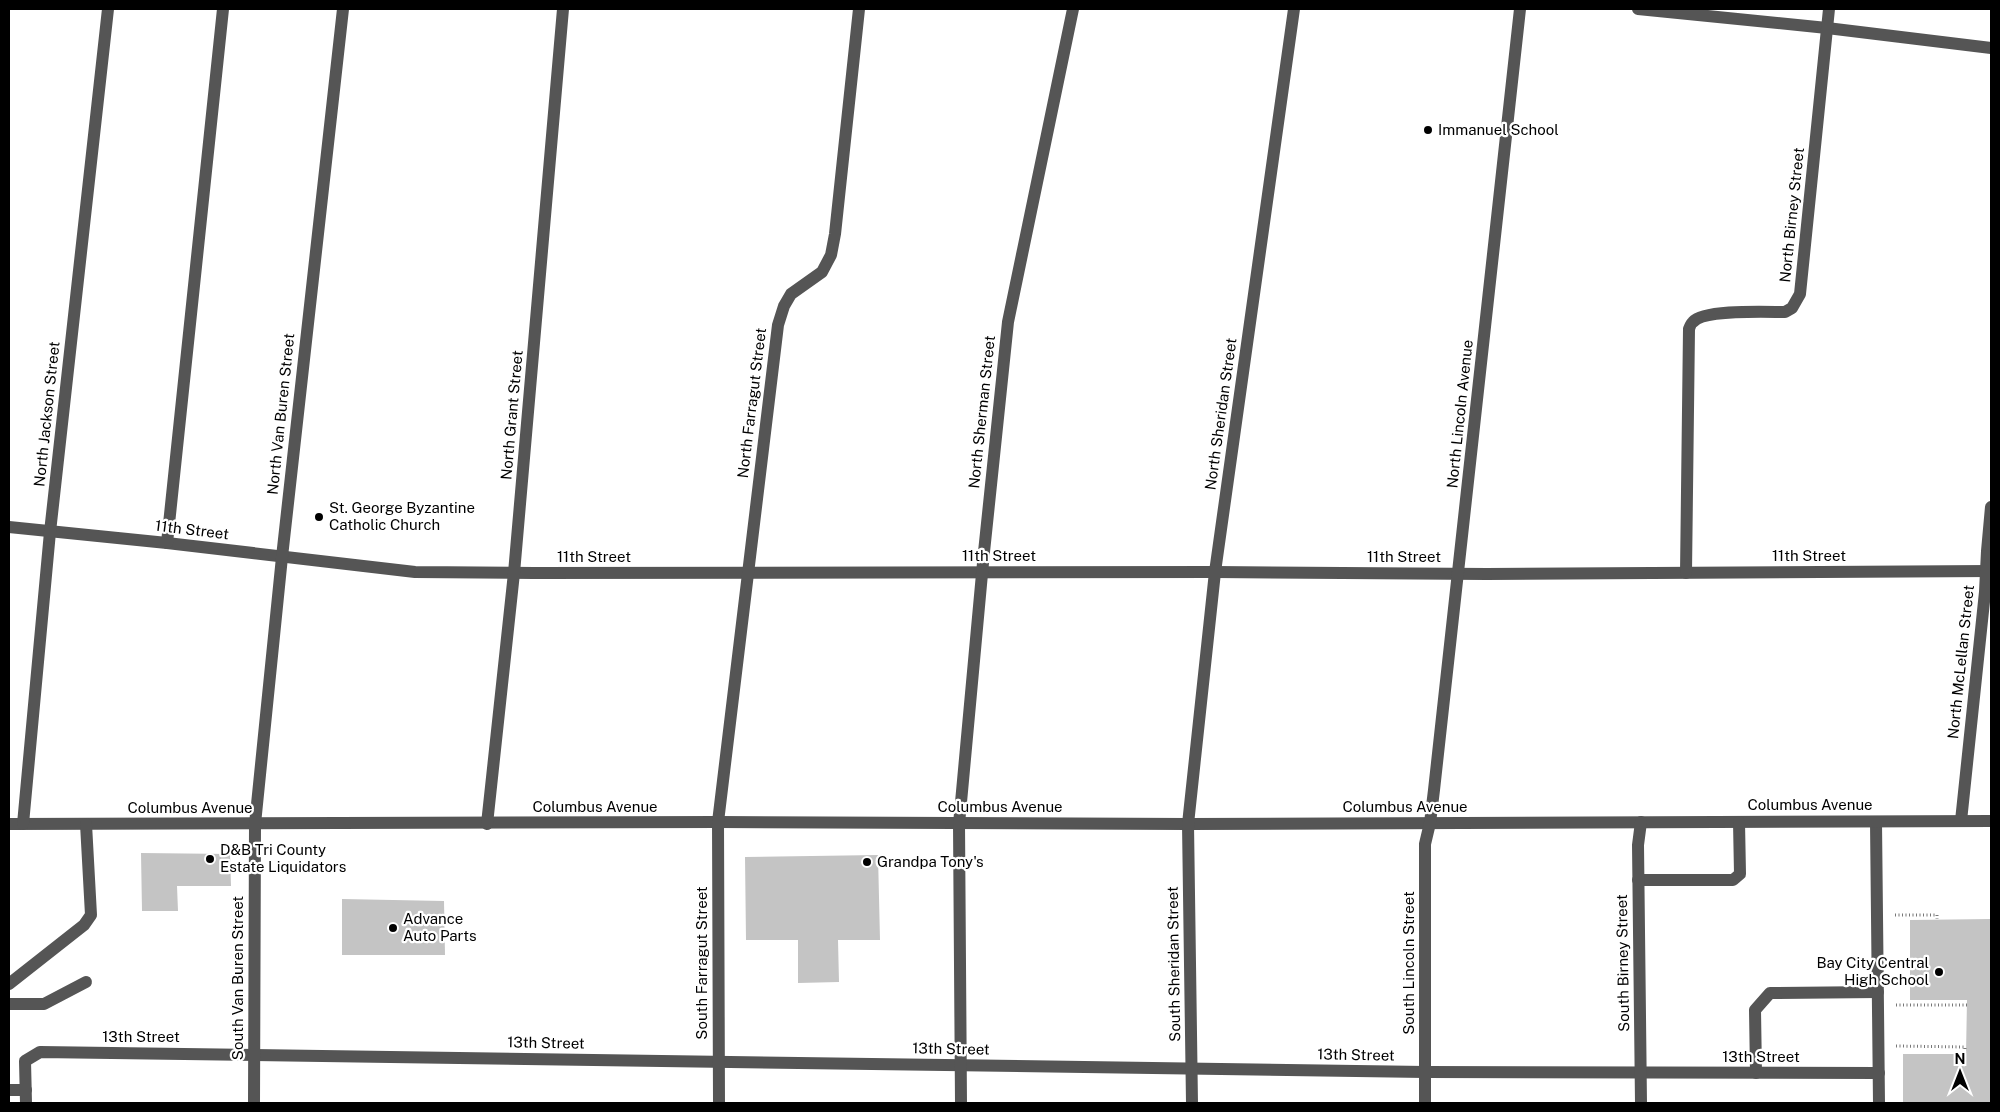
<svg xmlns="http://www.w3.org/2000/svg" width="2000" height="1112" viewBox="0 0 2000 1112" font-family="'Public Sans',sans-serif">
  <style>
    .building { fill: #c4c4c4 }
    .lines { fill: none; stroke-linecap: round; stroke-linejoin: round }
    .path { stroke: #777; stroke-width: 3; stroke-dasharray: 1 2.5; stroke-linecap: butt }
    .minor { stroke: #555; stroke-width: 12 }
    .poi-dot { fill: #000; stroke: #fff; stroke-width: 2 }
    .labels { text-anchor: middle; stroke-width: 4.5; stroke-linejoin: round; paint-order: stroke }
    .poi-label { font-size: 15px; fill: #000; stroke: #fff; text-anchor: start }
    .street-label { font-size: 15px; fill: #000; stroke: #fff }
  </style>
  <rect width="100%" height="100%" fill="#fff"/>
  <!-- building -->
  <g class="building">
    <polygon points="141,853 230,854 231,886 177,886 178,911 142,911"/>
    <polygon points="878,855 880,940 838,940 839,982 798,983 798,940 746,940 745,857"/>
    <polygon points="342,899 444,901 445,955 342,955"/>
    <polygon points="1991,919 1991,1103 1903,1103 1903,1054 1966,1054 1967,1000 1910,1000 1910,920"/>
  </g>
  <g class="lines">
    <!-- path -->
    <g class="path">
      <polyline points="1895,915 1937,915 1937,919"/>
      <polyline points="1896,1005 1967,1005"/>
      <polyline points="1896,1046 1965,1047 1965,1054"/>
    </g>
    <!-- minor -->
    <g class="minor">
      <polyline points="1638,9 1827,28 1991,48"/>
      <polyline points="9,527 167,543 415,572 534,573 1215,572 1487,574 1991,571"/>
      <polyline points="167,543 223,9"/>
      <path d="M 1686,573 L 1689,329 C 1690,326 1691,323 1693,322 C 1704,309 1767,312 1785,312 L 1792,308 L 1800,294 L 1829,9"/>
      <polyline points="1961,821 1985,592 1987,551 1991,507"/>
      <polyline points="1876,822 1879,1103"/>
      <polyline points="9,824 718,822 1188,824 1991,821"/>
      <polyline points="23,824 50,532 108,9"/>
      <polyline points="487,824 514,573 563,9"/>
      <polyline points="1638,880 1733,880 1740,874 1739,822"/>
      <polyline points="9,984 84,925 91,915 86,824"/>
      <polyline points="9,1004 44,1004 86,982"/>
      <polyline points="1756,1073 1755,1010 1770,993 1878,992"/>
      <polyline points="9,1090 26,1090"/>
      <polyline points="26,1103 25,1061 40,1052 1425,1072 1879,1073"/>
      <polyline points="254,1103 255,824 282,557 343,9"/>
      <polyline points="719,1103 718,822 778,325 784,306 791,294 822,272 831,255 835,234 859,9"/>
      <polyline points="961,1103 959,824 984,552 1008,322 1073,9"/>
      <polyline points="1192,1103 1188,824 1215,572 1294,9"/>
      <polyline points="1425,1103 1425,844 1430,823 1434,790 1520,9"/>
      <polyline points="1641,1103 1638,845 1641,822"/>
    </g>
  </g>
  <!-- markers -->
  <g class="poi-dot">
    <circle cx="1428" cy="130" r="5"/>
    <circle cx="319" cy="517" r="5"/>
    <circle cx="210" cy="859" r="5"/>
    <circle cx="867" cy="862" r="5"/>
    <circle cx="393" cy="928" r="5"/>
    <circle cx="1939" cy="972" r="5"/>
  </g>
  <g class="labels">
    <!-- poi labels -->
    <g class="poi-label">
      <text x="1438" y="135">Immanuel School</text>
      <text x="329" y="513">St. George Byzantine<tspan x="329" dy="17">Catholic Church</tspan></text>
      <text x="220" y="855">D&amp;B Tri County<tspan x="220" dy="17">Estate Liquidators</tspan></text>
      <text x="877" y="867">Grandpa Tony's</text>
      <text x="403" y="924">Advance<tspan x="403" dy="17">Auto Parts</tspan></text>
      <text x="1929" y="968" text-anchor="end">Bay City Central<tspan x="1929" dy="17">High School</tspan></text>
    </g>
    <!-- street labels -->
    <g class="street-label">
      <text transform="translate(1792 215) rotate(-84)" y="5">North Birney Street</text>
      <text transform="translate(752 403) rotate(-83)" y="5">North Farragut Street</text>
      <text transform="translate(982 412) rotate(-84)" y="5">North Sherman Street</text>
      <text transform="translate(47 414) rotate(-84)" y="5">North Jackson Street</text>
      <text transform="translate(281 414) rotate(-84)" y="5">North Van Buren Street</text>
      <text transform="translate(1221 414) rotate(-82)" y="5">North Sheridan Street</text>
      <text transform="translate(1460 414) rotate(-84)" y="5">North Lincoln Avenue</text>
      <text transform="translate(512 415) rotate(-85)" y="5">North Grant Street</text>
      <text transform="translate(192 530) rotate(7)" y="5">11th Street</text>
      <text x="999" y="561">11th Street</text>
      <text x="1809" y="561">11th Street</text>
      <text x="594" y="562">11th Street</text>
      <text x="1404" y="562">11th Street</text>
      <text transform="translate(1961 662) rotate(-84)" y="5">North McLellan Street</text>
      <text x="1810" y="810">Columbus Avenue</text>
      <text x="595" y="812">Columbus Avenue</text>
      <text x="1000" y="812">Columbus Avenue</text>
      <text x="1405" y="812">Columbus Avenue</text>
      <text x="190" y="813">Columbus Avenue</text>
      <text transform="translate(702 963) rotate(-90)" y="5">South Farragut Street</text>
      <text transform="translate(1409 963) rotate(-90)" y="5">South Lincoln Street</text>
      <text transform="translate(1623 963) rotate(-91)" y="5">South Birney Street</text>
      <text transform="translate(1174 964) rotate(-91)" y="5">South Sheridan Street</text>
      <text transform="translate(238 978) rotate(-90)" y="5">South Van Buren Street</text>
      <text x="141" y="1042">13th Street</text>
      <text transform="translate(546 1043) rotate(1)" y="5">13th Street</text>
      <text transform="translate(951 1049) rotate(1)" y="5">13th Street</text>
      <text transform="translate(1356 1055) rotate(1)" y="5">13th Street</text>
      <text x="1761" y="1062">13th Street</text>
    </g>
  </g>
  <!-- border -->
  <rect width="2000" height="1112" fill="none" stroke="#000000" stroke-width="20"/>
  <!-- north arrow -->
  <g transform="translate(1960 1072)" stroke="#ffffff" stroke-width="4" paint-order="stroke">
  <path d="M0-4L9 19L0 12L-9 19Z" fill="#000000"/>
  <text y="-8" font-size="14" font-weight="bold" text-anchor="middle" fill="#000000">N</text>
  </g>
</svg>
